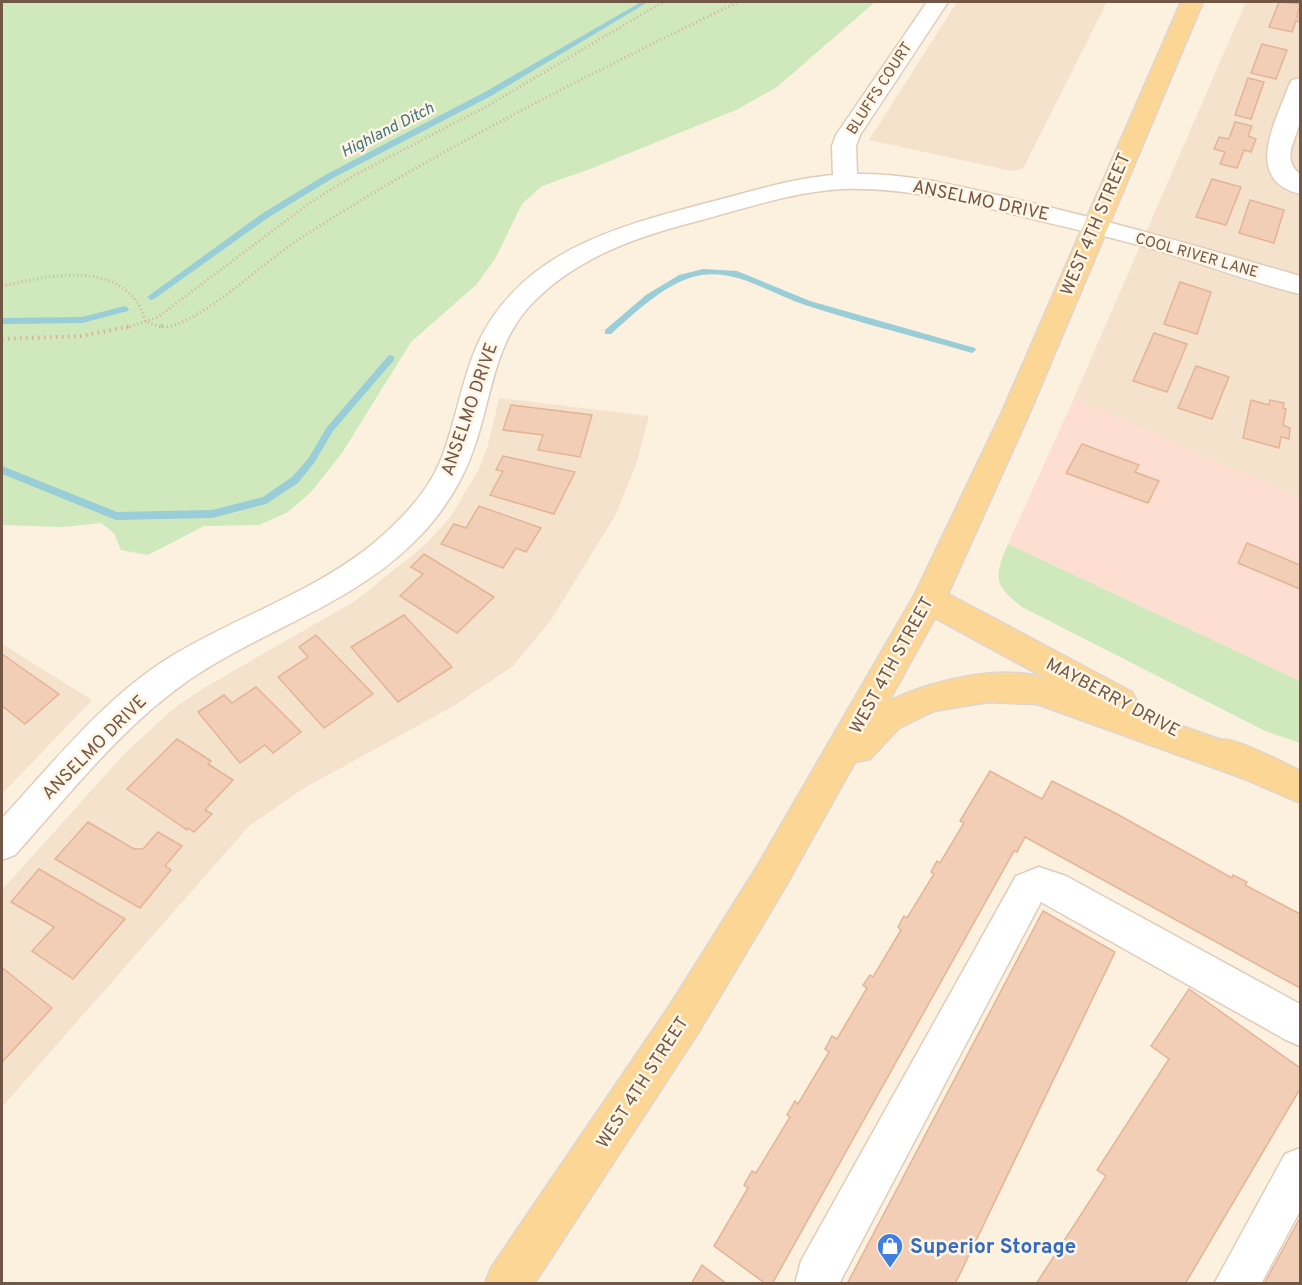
<svg xmlns="http://www.w3.org/2000/svg" width="1302" height="1285" viewBox="0 0 1302 1285" font-family="Overpass,sans-serif">
  <style>
    .residential { fill: #f4e2cd }
    .commercial { fill: #fdded1 }
    .green { fill: #cfe9bd }
    .lines { fill: none; stroke-linecap: round; stroke-linejoin: round }
    .stream { fill: #99cdd7; fill-rule: evenodd }
    .building { fill: #f2ceb6; stroke: #e4b496; stroke-width: 1.5 }
    .minor-casing { stroke: #e0ccba; stroke-width: 3 }
    .major-casing { stroke: #ddd6d3; stroke-width: 3 }
    .path-far1 { stroke: #d6b199; stroke-width: 3; stroke-dasharray: 1 3; stroke-linecap: butt }
    .path { stroke: #d6b199; stroke-width: 4; stroke-dasharray: 1.5 4.5; stroke-linecap: butt }
    .minor { fill: #fff; fill-rule: evenodd }
    .major { fill: #fcd695; fill-rule: evenodd }
    .labels { text-anchor: middle; stroke-width: 5; stroke-linejoin: round; paint-order: stroke }
    .far-street-label { font-size: 15px; fill: #725646; stroke: #fff5e4 }
    .far-water-label { font-size: 16px; font-style: italic; fill: #3e747f; stroke: #fff5e4 }
    .street-label { font-size: 18px; fill: #725646; stroke: #fff5e4 }
    .near-shop-label { font-size: 21px; font-weight: bold; fill: #366cbe; stroke: #fff5e4; text-anchor: start }
  </style>
  <rect width="100%" height="100%" fill="#fcf1de"/>
  <!-- residential -->
  <g class="residential">
    <polygon points="957,2 1107,2 1025,165 1020,170 1012,171 869,140"/>
    <polygon points="1246,2 1300,2 1300,499 1074,398"/>
    <polygon points="499,398 649,416 636,465 615,516 551,620 512,667 452,707 306,787 249,826 2,1107 2,890 125,753 173,709 202,689 355,601 425,545 451,516 478,471 488,445"/>
    <polygon points="2,644 92,700 2,794"/>
  </g>
  <!-- commercial -->
  <polygon class="commercial" points="1074,398 1300,499 1300,681 1008,544"/>
  <!-- green -->
  <g class="green">
    <polygon points="2,2 875,2 777,87 736,110 590,169 542,186 522,204 495,259 477,284 411,342 342,453 311,492 288,512 259,525 204,526 148,555 121,550 114,533 101,523 62,527 2,525"/>
    <path d="M 1008,544 L 1300,681 L 1300,743 L 1265,731 L 1022,607 C 993,585 994,576 1008,544 Z"/>
  </g>
  <g class="lines">
    <!-- stream -->
    <g class="stream">
      <polygon points="641,2 648,2 491,96 333,178 269,217 154,299 151,300 147,297 263,213 327,174 485,92"/>
      <path d="M 703,269 L 737,271 L 810,301 L 975,348 L 976,350 L 972,353 C 917,337 860,323 805,305 C 771,294 739,270 702,275 C 668,280 636,312 611,334 L 605,334 L 605,330 L 646,295 L 679,275 Z"/>
      <polygon points="125,306 129,309 128,311 82,323 2,324 2,318 82,317"/>
      <polygon points="391,355 394,356 394,360 333,431 314,463 298,483 266,504 212,518 116,520 2,474 2,466 117,512 212,510 263,497 292,477 308,459 327,427 388,356"/>
    </g>
  </g>
  <!-- building -->
  <g class="building">
    <polygon points="1279,2 1300,4 1297,17 1300,18 1300,22 1296,21 1292,32 1269,27"/>
    <polygon points="1262,44 1287,50 1276,79 1251,73"/>
    <polygon points="1248,78 1264,82 1251,119 1235,115"/>
    <polygon points="1235,122 1252,126 1248,136 1256,139 1251,152 1244,150 1237,168 1220,164 1225,152 1214,149 1219,137 1229,139"/>
    <polygon points="1212,179 1241,187 1226,225 1196,217"/>
    <polygon points="1250,200 1284,210 1274,243 1239,233"/>
    <polygon points="1180,282 1211,292 1197,334 1164,324"/>
    <polygon points="1154,333 1187,344 1167,392 1133,381"/>
    <polygon points="1196,366 1229,377 1212,419 1178,408"/>
    <polygon points="1251,400 1269,405 1270,400 1284,403 1283,408 1286,409 1283,425 1290,428 1289,439 1281,437 1279,448 1243,438"/>
    <polygon points="511,405 592,415 580,457 538,450 543,435 503,430"/>
    <polygon points="1082,444 1139,465 1135,472 1159,481 1148,503 1066,473"/>
    <polygon points="503,456 575,472 554,514 490,495 503,471 496,470"/>
    <polygon points="479,506 541,528 526,552 516,548 503,568 441,544 454,524 466,528"/>
    <polygon points="1247,543 1300,565 1300,589 1238,563"/>
    <polygon points="424,554 494,597 457,633 400,596 423,574 411,567"/>
    <polygon points="404,615 452,667 398,702 351,647"/>
    <polygon points="316,635 373,694 324,728 278,677 308,657 299,647"/>
    <polygon points="2,654 59,694 25,724 2,706"/>
    <polygon points="256,687 301,732 273,753 265,745 240,763 198,712 224,695 232,703"/>
    <polygon points="177,739 211,761 208,764 233,780 205,810 212,814 194,832 188,828 187,830 127,789"/>
    <polygon points="990,771 1042,799 1052,781 1115,813 1232,878 1233,875 1247,882 1245,885 1300,914 1300,988 1025,837 1017,852 1014,851 772,1284 766,1284 714,1246 748,1188 744,1185 752,1171 756,1173 790,1117 787,1115 795,1101 798,1104 829,1052 825,1049 832,1036 837,1039 867,988 863,985 870,975 873,977 901,930 898,927 904,916 907,918 934,874 931,872 937,861 940,863 964,823 960,821"/>
    <polygon points="88,822 134,849 143,849 158,832 182,846 165,866 171,870 140,908 55,859"/>
    <polygon points="39,869 125,919 73,979 32,951 54,927 11,902"/>
    <polygon points="1043,911 1115,952 955,1284 847,1284"/>
    <polygon points="4,969 52,1008 2,1062 2,971"/>
    <polygon points="1189,989 1300,1068 1300,1089 1185,1284 1036,1284 1106,1176 1097,1170 1169,1059 1151,1046"/>
    <polygon points="1300,1218 1300,1284 1264,1284"/>
    <polygon points="702,1265 727,1284 691,1284"/>
  </g>
  <g class="lines">
    <!-- minor casing -->
    <g class="minor-casing">
      <g id="minor">
        <path d="M 927,2 L 948,2 L 860,135 L 856,146 L 857,174 C 912,173 966,188 1019,200 C 1114,222 1207,249 1300,276 L 1300,294 C 1254,283 1209,266 1163,252 C 1112,237 1060,226 1008,213 C 954,200 899,187 842,189 C 792,192 743,209 694,222 C 632,238 571,260 527,309 C 495,346 491,397 476,442 C 464,480 442,515 413,543 C 349,606 262,630 189,680 C 121,727 70,794 15,855 L 2,860 L 2,818 C 54,762 104,698 170,657 C 234,618 309,594 369,547 C 396,525 426,495 440,462 C 456,423 461,380 479,341 C 522,252 615,227 703,204 C 746,193 788,179 833,175 L 832,146 L 836,135 Z"/>
        <path d="M 1300,78 C 1301,91 1302,109 1300,122 C 1295,142 1281,159 1300,174 L 1300,194 C 1242,179 1276,122 1289,85 L 1292,80 Z"/>
        <polygon points="1039,867 1066,876 1300,1004 1300,1046 1286,1040 1041,902 839,1284 795,1284 801,1261 1016,876"/>
        <polygon points="1300,1148 1300,1211 1261,1284 1214,1284 1285,1154"/>
      </g>
    </g>
    <!-- major casing -->
    <g class="major-casing">
      <path id="major" d="M 1181,2 L 1203,2 L 1030,412 L 948,594 L 1132,692 L 1137,702 L 1133,709 L 1221,740 C 1233,736 1286,764 1300,771 L 1300,803 L 1245,779 L 1037,704 L 988,702 L 934,711 L 899,728 L 870,759 L 855,762 L 784,889 L 698,1033 L 534,1284 L 485,1284 L 491,1268 L 670,1005 L 758,865 L 915,594 L 1002,412 ZM 935,618 L 1047,679 C 1001,663 931,681 889,701 Z"/>
    </g>
    <!-- path-far1 -->
    <g class="path-far1">
      <path d="M 2,286 C 43,277 106,261 136,301 C 141,306 143,315 146,322 C 151,323 158,327 163,327 C 197,326 266,261 296,241 C 436,150 588,75 738,2"/>
      <polyline points="126,328 158,317 311,202 355,175 489,105 663,2"/>
    </g>
    <!-- path -->
    <g class="path">
      <polyline points="161,326 165,326"/>
      <polyline points="2,339 81,336 132,326"/>
    </g>
    <!-- minor -->
    <use href="#minor" class="minor"/>
    <!-- major -->
    <use href="#major" class="major"/>
  </g>
  <!-- icons -->
  <defs>
    <g id="shop-pin" transform="scale(1.35)"><path d="M0 17L-7.5 6A9.5 9.5 0 1 1 7.5 6Z" fill="#3f7fe0" stroke="#fff5e4"/><path d="M-5-2.5h2.3a2.7 3.5 0 0 1 5.4 0H5L5.5 6h-11ZM-1.5-2.5h3a1.5 2.3 0 0 0-3 0Z" fill="#fff"/></g>
  </defs>
  <g fill-rule="evenodd">
    <use href="#shop-pin" x="890" y="1246"/>
  </g>
  <g class="labels">
    <!-- far-street labels -->
    <g class="far-street-label">
      <text transform="translate(879 88) rotate(-57)" y="5">BLUFFS COURT</text>
      <text transform="translate(1197 255) rotate(16)" y="5">COOL RIVER LANE</text>
    </g>
    <!-- far-water labels -->
    <g class="far-water-label">
      <text transform="translate(387 129) rotate(-27)" y="6">Highland Ditch</text>
    </g>
    <!-- street labels -->
    <g class="street-label">
      <text transform="translate(981 200) rotate(12)" y="6">ANSELMO DRIVE</text>
      <text transform="translate(1095 224) rotate(-67)" y="6">WEST 4TH STREET</text>
      <text transform="translate(469 409) rotate(-71)" y="6">ANSELMO DRIVE</text>
      <text transform="translate(891 665) rotate(-61)" y="6">WEST 4TH STREET</text>
      <text transform="translate(1113 697) rotate(28)" y="6">MAYBERRY DRIVE</text>
      <text transform="translate(94 747) rotate(-45)" y="6">ANSELMO DRIVE</text>
      <text transform="translate(642 1082) rotate(-57)" y="6">WEST 4TH STREET</text>
    </g>
    <!-- near-shop labels -->
    <g class="near-shop-label">
      <text x="910" y="1253">Superior Storage</text>
    </g>
  </g>
  <!-- border -->
  <rect width="1302" height="1285" fill="none" stroke="#725646" stroke-width="6"/>
</svg>
